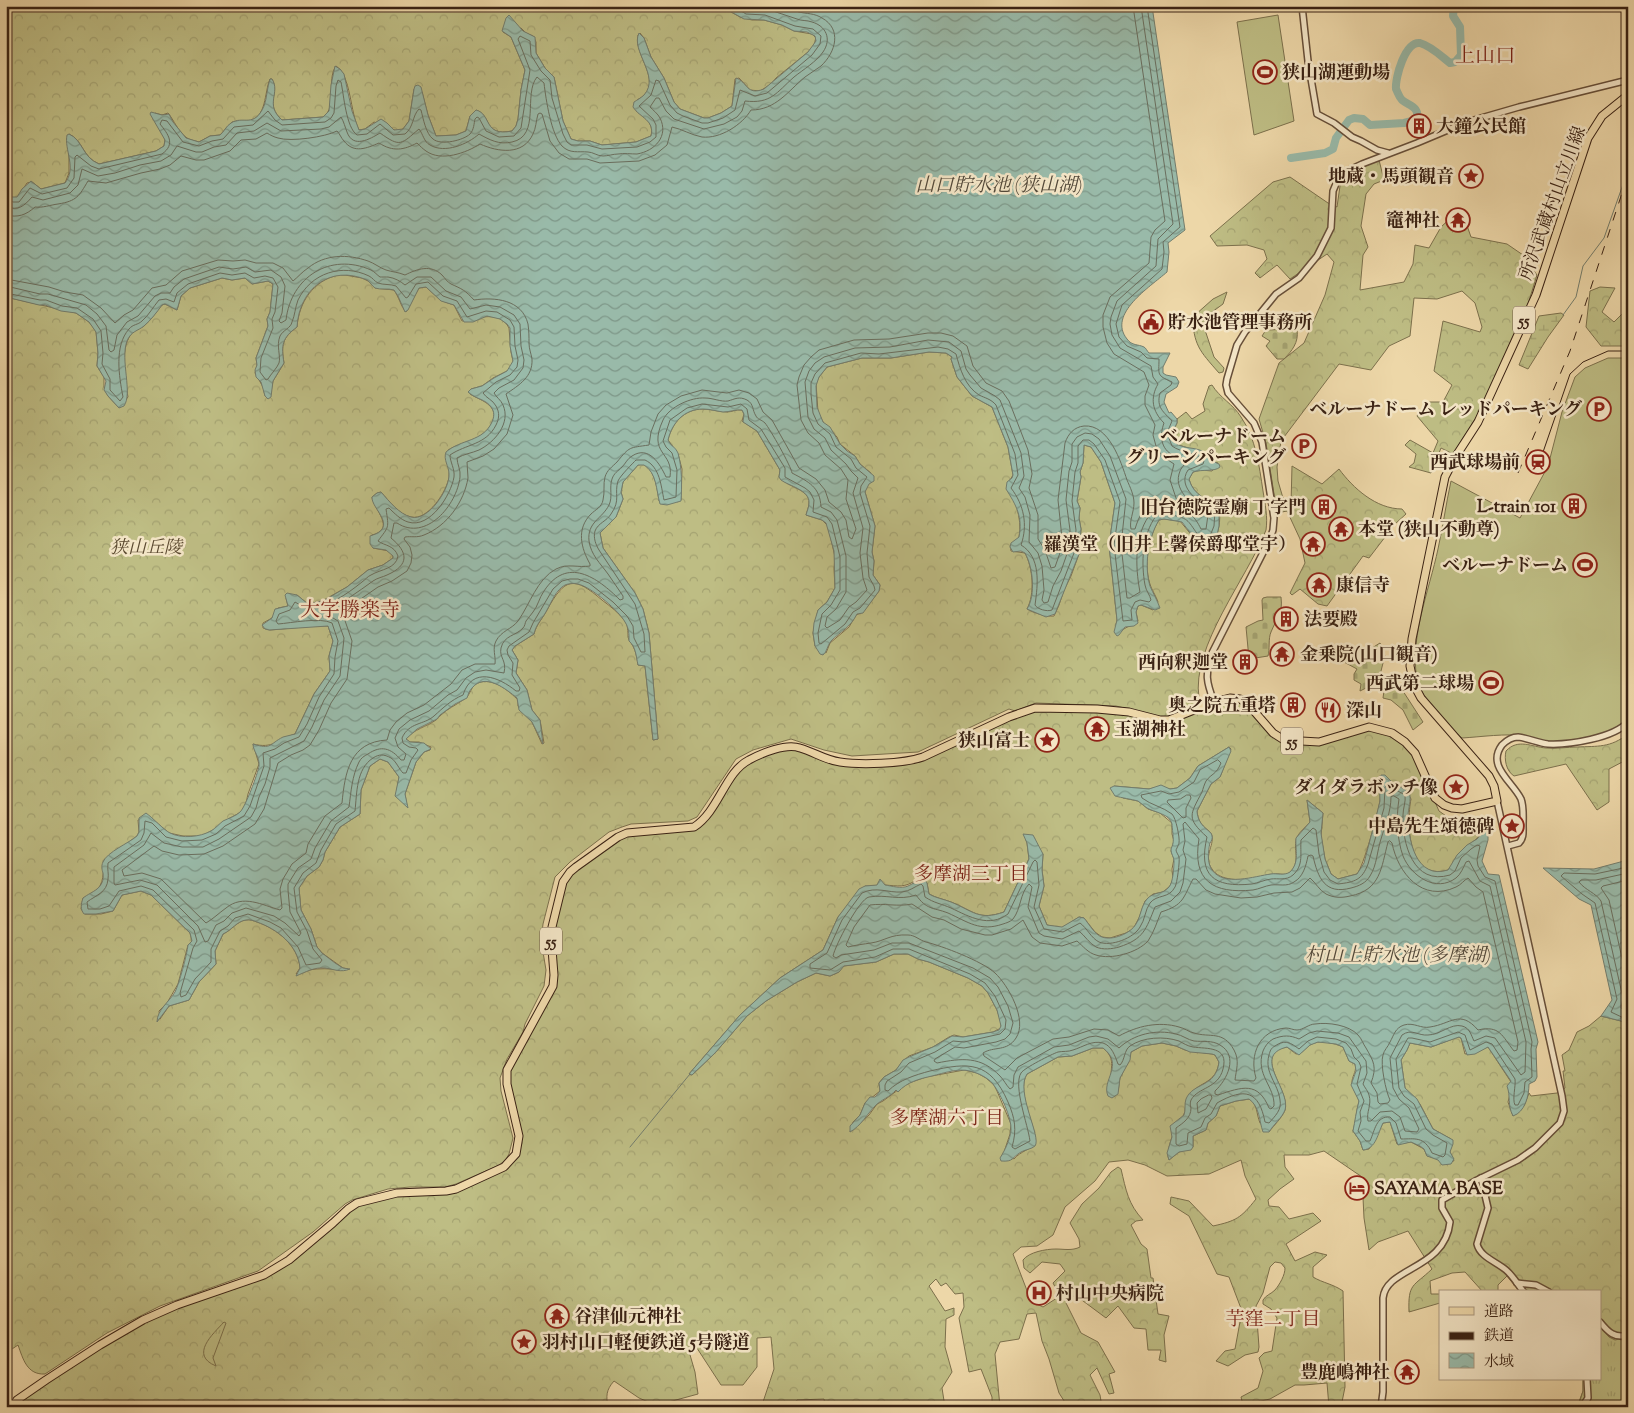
<svg xmlns="http://www.w3.org/2000/svg" width="1634" height="1413" viewBox="0 0 1634 1413" font-family="'Sorts Mill Goudy','Noto Serif JP',serif">
  <style>
    .forest { fill: url(#forest-crowns); stroke: #7c704c }
    .wetland { fill: url(#wetland-marsh); stroke: #7c704c }
    .cemetery { fill: url(#cemetery-stones); stroke: #7c704c }
    .park { fill: url(#park-tufts); stroke: #7c704c }
    .pitch { fill: #bebd84; stroke: #7c704c }
    .water { fill: url(#water-waves); stroke: #737d6d }
    .lines { fill: none; stroke-linecap: round; stroke-linejoin: round }
    .shore { stroke: #6a6e5e; stroke-width: 1 }
    .stream { stroke: #737d6d; stroke-width: 1 }
    .river { stroke: #99baa9; stroke-width: 8 }
    .tertiary-casing { stroke: #674f39; stroke-width: 8 }
    .primary-casing { stroke: #3a2214; stroke-width: 9 }
    .tertiary { stroke: #f3e5c6; stroke-width: 5 }
    .primary { stroke: #edd7a8; stroke-width: 7 }
    .tram { stroke: #3a2214; stroke-width: 1 }
    .rail { stroke: #3a2214; stroke-width: 1; stroke-dasharray: 9 9; stroke-linecap: butt }
    .labels { text-anchor: middle; stroke-width: 5; stroke-linejoin: round; paint-order: stroke }
    .shield { fill: #f3e5c6; stroke: #725c49; stroke-width: 1 }
    .shield-label { font-size: 16px; font-weight: bold; fill: #3a2214 }
    .poi-label { font-size: 18px; font-weight: bold; fill: #3a2214; stroke: #f3e5c6; text-anchor: end }
    .street-label { font-size: 18px; fill: #3a2214; stroke: #f3e5c6 }
    .park-label { font-size: 18px; font-style: italic; fill: #5b4930; stroke: #f3e5c6 }
    .water-label { font-size: 19px; font-style: italic; fill: #524839; stroke: #f3e5c6 }
    .neighbourhood-label { font-size: 19px; fill: #7a1f14; stroke: #f3e5c6 }
    .quarter-label { font-size: 20px; fill: #7a1f14; stroke: #f3e5c6 }
  </style>
  <defs>
    <pattern id="forest-crowns" width="20" height="18" patternUnits="userSpaceOnUse" patternTransform="scale(1.25)"><rect width="20" height="18" fill="#bebd84"/><path d="M2 6a3 3 0 1 1 6 0M12 15a3 3 0 1 1 6 0" fill="none" stroke="#a4a271"/></pattern>
    <pattern id="wetland-marsh" width="20" height="14" patternUnits="userSpaceOnUse" patternTransform="scale(1.25)"><rect width="20" height="14" fill="#bebd84"/><path d="M1 5h8M5 5V1M11 12h8M15 12V8" fill="none" stroke="#a4a271"/></pattern>
    <pattern id="cemetery-stones" width="16" height="16" patternUnits="userSpaceOnUse" patternTransform="scale(1.25)"><rect width="16" height="16" fill="#bebd84"/><path d="M2 7V4a2 2 0 0 1 4 0v3zM10 15v-3a2 2 0 0 1 4 0v3z" fill="#a4a271"/></pattern>
    <pattern id="park-tufts" width="24" height="20" patternUnits="userSpaceOnUse" patternTransform="scale(1.25)"><rect width="24" height="20" fill="#bebd84"/><path d="M3 7l-1-3M5 7V3M7 7l1-3M15 17l-1-3M17 17v-4M19 17l1-3" fill="none" stroke="#a4a271"/></pattern>
    <pattern id="water-waves" width="16" height="10" patternUnits="userSpaceOnUse" patternTransform="scale(1.25)"><rect width="16" height="10" fill="#99baa9"/><path d="M0 5q4-4 8 0t8 0" fill="none" stroke="#7e9788"/></pattern>
  </defs>
  <rect width="100%" height="100%" fill="#edd7a8"/>
  <filter id="stains"><feTurbulence type="fractalNoise" baseFrequency=".004" numOctaves="4"/><feColorMatrix values="0 0 0 0 .2 0 0 0 0 .09 0 0 0 0 .02 0 0 0 .5 -.17"/></filter>
  <radialGradient id="worn" r=".72"><stop offset=".6" stop-color="#630" stop-opacity="0"/><stop offset="1" stop-color="#630" stop-opacity=".3"/></radialGradient>
  <!-- forest -->
  <g class="forest">
    <path d="M 6,6 L 705,6 L 724,8 L 740,17 L 752,20 L 764,20 L 782,25 L 794,31 L 812,34 L 816,38 L 814,45 L 808,52 L 776,78 L 771,84 L 760,91 L 750,90 L 739,78 L 735,79 L 732,106 L 721,113 L 708,118 L 704,118 L 680,109 L 674,102 L 664,78 L 651,57 L 644,38 L 640,33 L 638,35 C 633,56 667,85 637,100 L 636,111 C 645,118 654,123 651,136 L 636,142 L 602,145 L 590,141 L 578,141 L 571,139 L 563,121 L 554,77 L 545,68 L 536,53 L 536,42 L 533,36 L 526,33 L 521,28 L 503,32 L 511,37 L 525,70 L 521,90 L 518,119 L 516,126 L 512,131 C 483,137 492,115 476,110 L 470,116 L 466,131 L 456,135 L 436,136 L 428,115 L 422,92 L 414,89 L 409,121 L 403,129 L 397,131 L 374,122 L 365,129 L 359,130 C 350,113 351,75 336,66 C 326,80 338,107 323,117 L 282,120 C 264,104 280,94 272,79 L 270,79 C 264,93 267,117 249,121 C 243,122 238,121 232,122 L 220,135 L 210,136 L 199,142 C 196,141 190,140 187,138 C 178,132 174,120 168,113 L 162,115 L 155,113 L 165,140 L 164,146 L 156,151 L 99,164 C 82,157 83,140 69,134 L 69,173 L 65,183 L 41,189 L 32,182 L 27,183 L 18,197 L 14,198 L 6,193 Z"/>
    <path d="M 1379,160 L 1384,180 L 1374,184 L 1366,194 L 1361,226 L 1368,247 L 1363,255 L 1360,290 L 1404,282 L 1413,264 L 1415,245 L 1429,248 L 1441,227 L 1457,212 L 1464,217 L 1471,237 L 1507,244 L 1523,255 L 1537,275 L 1527,307 L 1482,408 L 1453,454 L 1441,448 L 1431,473 L 1409,467 L 1414,463 L 1416,454 L 1405,445 L 1410,440 L 1433,453 L 1438,441 L 1417,416 L 1426,402 L 1443,402 L 1452,385 L 1434,371 L 1443,321 L 1480,332 L 1482,327 L 1475,303 L 1462,291 L 1437,299 L 1414,298 L 1410,336 L 1389,346 L 1371,370 L 1339,364 L 1281,441 L 1277,467 L 1278,481 L 1283,498 L 1291,505 L 1292,466 L 1322,484 L 1339,469 C 1353,488 1376,509 1402,509 L 1406,514 L 1395,524 L 1369,558 L 1363,556 L 1327,606 L 1318,604 L 1300,589 L 1292,595 L 1290,593 L 1305,563 L 1300,539 L 1287,511 L 1277,513 L 1266,443 L 1259,419 L 1279,363 L 1304,343 L 1325,295 L 1334,262 L 1327,254 L 1290,279 L 1277,265 L 1260,278 L 1255,273 L 1267,259 L 1264,250 L 1247,245 L 1217,246 L 1210,236 L 1273,182 L 1290,177 L 1328,203 L 1337,207 L 1341,179 L 1361,168 Z"/>
    <path d="M 338,275 L 345,275 L 362,278 L 370,282 L 375,288 L 394,290 C 399,297 401,307 406,312 L 419,288 L 426,287 L 436,296 L 445,302 L 454,305 L 462,321 C 478,318 500,310 509,328 L 511,352 L 513,361 L 511,367 L 507,371 L 493,378 L 482,386 L 471,389 L 470,394 C 476,398 484,400 490,406 C 494,410 495,415 493,420 C 486,440 464,441 448,450 C 448,458 450,469 449,477 C 447,491 428,521 411,517 C 399,515 389,501 381,492 L 377,493 L 372,497 C 373,508 397,530 372,535 L 373,548 L 389,551 L 393,556 L 393,558 L 383,565 L 368,570 L 347,587 L 322,601 L 308,604 L 297,595 L 286,598 L 288,606 L 278,608 L 272,618 L 263,623 L 263,628 L 270,630 L 315,626 L 328,626 L 333,641 L 329,656 L 330,671 L 314,694 L 295,734 C 277,740 273,749 253,744 L 259,764 L 248,794 L 246,803 L 241,812 L 223,822 L 213,830 L 201,836 L 183,836 L 169,833 L 150,817 L 138,820 L 139,832 L 137,836 L 104,860 C 103,871 105,885 94,892 C 91,895 87,896 83,898 L 81,909 L 85,914 L 101,914 L 113,911 L 122,895 L 141,891 L 151,895 L 190,933 L 192,941 L 188,945 L 178,984 L 167,1003 L 159,1011 L 160,1019 L 169,1006 L 189,1000 L 199,982 L 216,964 L 215,951 L 223,934 C 232,930 237,921 246,920 C 250,919 254,921 257,922 C 277,929 298,945 300,968 L 296,974 C 303,973 309,969 316,969 C 327,968 337,970 348,969 L 343,968 L 322,953 L 317,947 L 311,929 L 301,910 L 299,888 L 307,876 L 319,867 L 323,860 L 325,852 L 340,827 L 360,814 L 361,790 L 370,766 L 380,759 L 388,762 L 399,777 L 396,795 L 407,806 L 405,794 L 416,762 L 424,752 L 430,750 L 431,747 L 419,742 L 410,742 L 406,739 C 414,729 426,727 436,720 C 438,719 439,716 441,715 C 447,709 456,705 463,700 C 472,696 469,684 481,682 C 495,679 509,691 518,700 L 518,706 L 532,722 L 542,744 L 544,743 L 540,720 L 532,710 L 527,690 L 516,673 L 518,660 L 512,650 L 515,646 L 534,634 C 536,625 543,618 547,610 C 565,577 574,576 602,600 C 610,606 619,613 625,621 C 629,627 627,634 629,640 C 630,642 632,644 633,646 C 636,652 637,658 638,665 L 645,666 L 653,740 L 658,739 L 649,633 L 643,609 L 635,593 L 603,548 L 600,533 L 616,517 L 623,499 L 621,492 L 623,482 L 638,465 L 644,464 C 656,472 657,489 659,501 L 681,500 L 682,469 L 678,454 L 668,440 C 672,423 684,409 703,409 C 711,409 719,412 727,412 C 732,412 736,409 742,410 L 744,414 L 742,421 L 757,431 L 780,470 L 779,477 C 786,487 810,489 809,503 C 809,507 807,511 806,515 L 822,520 L 828,526 L 835,557 L 834,569 L 835,588 L 827,602 L 818,610 L 813,633 L 815,646 L 826,653 L 830,643 L 849,627 L 856,615 L 863,612 L 879,591 L 880,585 L 873,575 L 874,561 L 872,552 L 875,526 L 865,492 L 871,473 L 860,464 L 855,456 L 840,444 L 837,437 L 823,422 L 818,412 L 816,383 L 819,377 L 827,367 L 862,358 L 891,358 L 929,352 L 946,353 L 952,357 L 951,359 L 957,377 L 972,396 L 992,407 L 1008,447 L 1013,475 L 1010,480 C 1013,499 1023,518 1019,537 C 1015,543 1009,543 1011,551 L 1025,553 C 1033,568 1035,594 1027,609 C 1034,613 1046,617 1054,616 L 1059,605 L 1064,590 L 1071,576 L 1079,554 L 1081,529 L 1079,518 L 1080,508 L 1077,501 L 1081,477 L 1080,472 L 1083,463 L 1084,445 L 1091,447 L 1101,462 L 1115,503 L 1109,545 L 1117,620 L 1116,625 L 1122,630 L 1138,621 L 1136,612 L 1138,606 L 1141,605 L 1153,610 L 1158,602 C 1156,596 1153,592 1151,587 C 1143,567 1148,537 1159,520 L 1164,519 L 1180,521 L 1198,543 L 1203,541 L 1207,543 L 1212,543 C 1219,534 1221,520 1219,509 C 1208,498 1194,497 1189,479 L 1193,472 L 1201,470 L 1212,471 L 1218,463 L 1212,461 L 1206,454 L 1176,444 L 1172,433 L 1177,423 L 1177,419 L 1186,412 L 1192,419 L 1205,411 L 1203,404 L 1209,386 L 1212,385 C 1220,398 1233,404 1241,417 C 1256,439 1259,465 1263,491 C 1265,504 1268,517 1266,530 C 1247,579 1191,646 1199,698 C 1190,709 1177,717 1162,717 L 1116,706 L 1036,703 L 1015,711 L 1009,709 L 918,752 L 852,756 L 824,750 L 791,739 L 753,750 L 736,759 L 697,817 L 688,821 L 631,824 L 622,827 L 609,832 L 570,862 L 555,877 L 543,924 L 541,940 L 546,970 L 544,986 L 525,1024 L 523,1032 L 507,1059 L 500,1078 L 501,1091 L 513,1138 L 509,1154 L 505,1161 L 497,1166 L 456,1184 L 445,1187 L 410,1187 L 388,1189 L 352,1200 L 345,1204 L 313,1232 L 258,1271 L 160,1306 L 107,1333 L 45,1374 C 27,1375 23,1359 18,1345 L 6,1353 L 6,297 L 76,313 L 89,322 L 96,331 L 98,353 L 97,366 L 104,377 L 104,387 L 108,396 L 119,408 L 128,397 C 125,380 119,346 133,332 C 137,328 140,329 144,326 C 151,320 156,312 162,305 L 165,304 L 177,310 L 181,296 L 190,288 L 222,278 L 232,280 L 245,278 L 252,284 L 268,281 L 273,284 L 270,312 L 267,319 L 268,326 L 256,358 L 257,365 L 255,373 L 263,387 L 265,396 L 270,397 L 273,381 L 284,363 C 281,345 282,338 297,327 C 299,302 313,281 338,275 Z"/>
    <polygon points="1600,287 1615,288 1602,312 1614,322 1623,313 1628,311 1628,346 1601,346 1586,327 1590,291"/>
    <path d="M 1227,292 L 1223,304 L 1208,315 L 1203,324 L 1214,357 L 1224,368 L 1223,372 L 1219,373 C 1199,350 1194,346 1192,314 L 1195,315 L 1213,299 Z"/>
    <path d="M 1240,699 L 1278,737 L 1305,742 L 1377,728 L 1410,746 L 1439,811 L 1456,823 L 1486,820 L 1493,825 L 1493,831 L 1489,834 L 1488,831 L 1482,833 C 1476,841 1467,845 1460,853 C 1455,858 1453,865 1448,870 C 1408,882 1406,824 1411,799 L 1405,788 L 1392,782 L 1386,776 L 1379,776 C 1379,784 1381,792 1380,800 C 1379,810 1363,868 1357,874 L 1338,879 L 1331,874 L 1325,859 L 1321,836 L 1323,813 L 1307,800 L 1310,822 C 1306,827 1300,831 1297,837 C 1292,848 1302,863 1289,873 C 1284,876 1279,873 1274,874 C 1267,874 1261,877 1255,878 C 1242,881 1219,881 1212,869 C 1203,857 1214,846 1212,836 C 1210,828 1199,829 1197,811 L 1211,784 L 1220,777 L 1222,772 L 1231,749 L 1229,747 L 1198,766 L 1190,778 L 1177,788 L 1170,789 L 1158,787 L 1149,789 L 1114,786 L 1123,798 L 1138,801 L 1148,809 L 1160,813 L 1172,823 L 1172,834 L 1174,841 L 1171,851 L 1174,859 L 1172,869 L 1173,879 L 1170,886 L 1163,892 L 1153,894 L 1145,901 L 1139,918 L 1133,929 L 1126,933 L 1110,938 L 1102,937 L 1095,932 L 1084,918 L 1079,917 L 1062,928 L 1047,925 L 1039,906 L 1044,886 L 1042,870 L 1043,854 L 1024,834 L 1027,843 L 1029,859 L 1004,912 C 978,921 974,911 951,902 C 943,899 936,898 929,894 L 927,883 L 916,880 C 905,888 898,886 885,885 C 879,885 872,886 865,886 L 838,917 L 823,950 L 780,978 L 740,1015 L 689,1074 L 692,1075 L 715,1053 L 747,1016 L 766,1001 L 797,982 L 816,973 L 830,976 L 839,972 L 843,966 L 876,962 L 894,954 L 908,954 L 918,959 L 929,962 L 968,978 L 982,986 L 988,993 L 997,1010 L 1001,1022 L 1001,1028 L 993,1032 L 963,1037 L 954,1035 L 949,1037 L 933,1047 L 909,1056 L 903,1061 L 896,1070 L 884,1077 L 879,1083 L 880,1091 L 865,1103 L 860,1115 L 853,1122 L 850,1132 L 869,1115 L 877,1104 L 883,1101 L 906,1084 L 926,1077 L 964,1070 L 977,1073 L 986,1078 L 994,1085 L 997,1091 L 1011,1124 L 1010,1134 L 1004,1152 L 1014,1159 C 1019,1152 1035,1147 1035,1144 C 1036,1143 1035,1137 1035,1136 C 1032,1119 1017,1089 1027,1074 L 1058,1057 L 1072,1056 L 1093,1048 L 1103,1048 C 1115,1058 1111,1065 1111,1077 C 1110,1084 1113,1091 1114,1097 C 1120,1092 1118,1086 1120,1078 C 1124,1069 1129,1062 1131,1052 L 1142,1046 L 1162,1043 L 1176,1046 L 1185,1050 L 1212,1054 L 1215,1055 L 1219,1062 C 1216,1084 1200,1081 1189,1095 C 1184,1101 1187,1108 1184,1114 C 1183,1118 1179,1120 1177,1123 C 1174,1131 1165,1153 1169,1160 L 1179,1152 L 1193,1147 L 1193,1136 L 1206,1130 L 1208,1123 L 1216,1116 L 1220,1106 L 1236,1101 L 1250,1099 C 1258,1106 1256,1113 1260,1123 C 1262,1126 1266,1129 1269,1132 C 1274,1125 1282,1118 1285,1110 C 1290,1093 1261,1064 1276,1051 C 1279,1048 1284,1048 1287,1047 L 1296,1054 C 1304,1053 1304,1049 1310,1045 C 1319,1039 1334,1043 1343,1047 L 1349,1061 L 1355,1064 C 1357,1071 1353,1074 1352,1081 C 1352,1089 1357,1095 1359,1101 C 1356,1112 1356,1121 1353,1131 L 1360,1141 L 1363,1150 L 1369,1149 L 1383,1123 L 1390,1122 L 1397,1144 L 1411,1142 L 1424,1149 L 1427,1156 L 1454,1161 L 1450,1152 L 1451,1139 L 1433,1129 L 1420,1104 L 1405,1088 L 1401,1060 L 1407,1050 L 1410,1043 L 1431,1047 L 1458,1037 L 1461,1038 L 1465,1054 L 1488,1047 L 1511,1082 L 1510,1094 L 1508,1102 L 1513,1116 L 1524,1106 L 1529,1093 L 1531,1096 L 1557,1093 L 1565,1088 L 1563,1071 L 1565,1071 L 1562,1055 L 1569,1050 L 1577,1032 L 1589,1026 L 1601,1016 L 1621,1021 L 1628,1025 L 1628,1092 L 1626,1094 L 1628,1102 L 1628,1407 L 1577,1407 L 1583,1391 L 1583,1379 L 1600,1379 L 1600,1292 L 1556,1292 L 1548,1290 L 1547,1292 L 1520,1292 L 1507,1276 L 1498,1285 L 1498,1292 L 1483,1292 L 1465,1272 L 1452,1273 L 1430,1281 L 1431,1294 L 1440,1294 L 1440,1303 L 1409,1312 C 1408,1283 1413,1287 1432,1269 L 1408,1231 L 1378,1242 L 1369,1250 L 1364,1218 L 1362,1177 L 1324,1151 L 1309,1155 L 1284,1155 L 1285,1167 L 1294,1179 L 1280,1189 L 1268,1200 L 1269,1206 L 1279,1207 L 1289,1219 L 1313,1213 L 1321,1221 L 1286,1244 L 1295,1261 L 1315,1252 L 1327,1255 L 1313,1267 L 1313,1277 C 1323,1283 1333,1284 1343,1291 L 1345,1387 L 1341,1407 L 1329,1407 L 1327,1383 L 1304,1385 L 1295,1385 L 1270,1399 L 1243,1405 L 1241,1397 L 1258,1388 L 1263,1371 L 1259,1358 L 1264,1353 L 1272,1351 L 1277,1318 L 1271,1309 L 1263,1304 L 1263,1300 C 1266,1295 1271,1294 1275,1290 C 1280,1284 1285,1275 1285,1268 L 1281,1263 L 1275,1262 L 1270,1267 L 1263,1293 L 1256,1306 L 1259,1347 L 1258,1352 L 1245,1355 L 1228,1366 L 1216,1361 L 1225,1351 L 1235,1349 L 1242,1311 L 1229,1277 L 1217,1274 L 1189,1216 L 1170,1204 L 1171,1197 L 1189,1201 L 1213,1226 C 1236,1221 1241,1218 1256,1199 L 1245,1176 L 1241,1160 L 1209,1174 L 1167,1176 L 1145,1165 L 1128,1160 L 1109,1162 L 1095,1181 L 1065,1207 L 1053,1235 L 1037,1246 L 1021,1247 L 1013,1254 L 1031,1301 L 1043,1307 L 1060,1296 L 1053,1283 L 1065,1271 L 1060,1264 L 1042,1262 L 1030,1273 L 1024,1268 L 1023,1260 C 1029,1252 1046,1249 1056,1249 C 1064,1249 1072,1251 1080,1247 L 1079,1239 L 1070,1223 L 1082,1204 L 1099,1188 L 1111,1172 L 1118,1167 L 1121,1169 C 1126,1190 1128,1204 1143,1220 L 1136,1221 L 1131,1225 L 1141,1244 L 1147,1249 L 1151,1278 L 1153,1278 L 1158,1314 L 1169,1316 L 1164,1335 L 1166,1362 L 1159,1360 L 1161,1350 L 1148,1350 L 1146,1329 L 1134,1328 L 1118,1306 L 1106,1318 L 1075,1295 L 1066,1303 L 1081,1333 L 1098,1342 L 1115,1372 L 1109,1374 L 1114,1393 L 1109,1394 L 1097,1368 L 1090,1375 L 1100,1395 L 1102,1407 L 1068,1407 L 1059,1393 L 1049,1359 L 1042,1341 L 1036,1313 L 1027,1314 L 1019,1339 L 1000,1342 L 995,1354 L 1000,1407 L 992,1407 L 992,1397 L 981,1369 L 969,1372 L 959,1318 L 964,1307 L 963,1293 L 955,1294 L 946,1283 L 941,1286 L 936,1279 L 929,1286 L 945,1311 L 954,1308 L 954,1315 L 946,1319 L 945,1347 L 952,1372 L 942,1388 L 945,1407 L 825,1407 L 824,1399 L 797,1400 L 793,1407 L 769,1407 L 763,1402 L 774,1369 L 771,1337 L 757,1338 L 757,1367 L 743,1385 L 721,1385 L 693,1342 L 688,1348 L 695,1372 L 698,1394 L 665,1403 L 660,1407 L 639,1398 L 614,1381 C 606,1390 606,1396 608,1407 L 11,1407 L 143,1320 L 228,1288 L 289,1260 L 348,1209 L 387,1194 L 446,1191 L 504,1167 L 519,1144 L 506,1077 L 550,992 L 551,946 L 562,887 L 570,872 L 618,837 L 694,827 L 746,761 L 793,747 L 841,762 L 912,760 L 1024,711 L 1097,709 L 1160,720 L 1203,706 Z"/>
    <path d="M 1628,734 L 1628,759 L 1609,769 L 1609,802 L 1597,810 L 1566,764 L 1514,776 C 1506,771 1504,759 1506,751 C 1518,738 1532,747 1546,748 C 1557,749 1567,747 1577,747 C 1598,746 1610,748 1628,734 Z"/>
  </g>
  <!-- wetland -->
  <polygon class="wetland" points="1561,313 1564,315 1548,337 1528,369 1519,365 1539,316"/>
  <!-- cemetery -->
  <g class="cemetery">
    <path d="M 1295,329 L 1297,330 C 1299,342 1292,351 1284,359 L 1277,359 L 1266,346 L 1270,341 L 1262,336 L 1266,330 Z"/>
    <path d="M 1267,597 L 1281,597 C 1283,615 1277,617 1271,632 C 1268,639 1270,649 1268,656 L 1249,659 L 1246,627 L 1258,621 L 1263,620 L 1262,600 L 1263,598 Z"/>
    <polygon points="1380,643 1382,647 1382,653 1385,655 1380,675 1376,683 1360,691 1361,684 1354,680 1354,674 1357,669 1344,662 1352,647 1361,651 1372,648"/>
    <polygon points="1391,679 1401,688 1423,722 1413,730 1403,710 1391,700 1383,698 1385,684"/>
  </g>
  <!-- park -->
  <g class="park">
    <path d="M 224,1322 L 226,1323 L 213,1358 L 216,1366 C 189,1355 213,1334 224,1322 Z"/>
    <polygon points="1600,1326 1609,1337 1615,1340 1628,1337 1628,1407 1578,1407 1583,1391 1583,1379 1600,1379"/>
  </g>
  <!-- pitch -->
  <g class="pitch">
    <polygon points="1278,15 1294,121 1254,135 1237,22"/>
    <path d="M 1608,358 L 1626,358 L 1628,363 L 1628,717 C 1617,737 1567,743 1546,741 C 1538,740 1531,737 1524,736 C 1507,733 1480,737 1462,738 C 1449,727 1424,701 1419,685 C 1406,647 1430,588 1438,549 C 1443,526 1446,504 1451,481 L 1520,518 L 1548,466 L 1562,412 L 1575,377 L 1585,368 Z"/>
  </g>
  <!-- water -->
  <g class="water">
    <path d="M 705,6 L 1152,6 L 1185,230 L 1168,243 L 1169,252 L 1167,272 C 1150,287 1107,314 1127,339 C 1132,346 1138,344 1144,347 C 1146,348 1147,351 1149,353 L 1170,353 L 1163,367 L 1163,373 L 1166,375 L 1176,377 L 1179,382 L 1177,387 L 1166,394 L 1164,402 L 1169,413 L 1171,412 L 1177,419 L 1177,423 L 1172,433 L 1174,441 C 1181,450 1194,446 1204,452 C 1210,456 1210,461 1219,464 L 1220,467 C 1215,472 1202,469 1193,472 L 1189,479 C 1193,496 1209,499 1219,509 L 1219,526 L 1217,535 L 1212,543 L 1207,543 L 1203,541 L 1198,543 L 1182,522 L 1164,519 L 1159,520 C 1148,538 1144,566 1150,586 C 1153,593 1157,600 1160,608 L 1155,610 L 1141,605 L 1138,606 L 1136,612 L 1138,623 L 1134,626 L 1125,627 L 1119,635 L 1117,636 L 1114,632 L 1117,620 L 1109,545 L 1115,503 L 1101,462 L 1091,447 L 1084,445 L 1083,463 L 1080,472 L 1081,477 L 1077,501 L 1080,508 L 1079,518 L 1081,529 L 1079,554 L 1055,614 L 1046,617 L 1027,609 C 1036,595 1033,567 1025,553 L 1021,551 L 1013,552 L 1010,547 L 1011,543 L 1019,537 C 1023,517 1016,505 1006,489 L 1007,482 L 1012,478 L 1013,475 L 1008,447 L 992,407 L 972,396 L 957,377 L 951,359 L 952,357 L 946,353 L 929,352 L 891,358 L 862,358 L 827,367 L 819,377 L 816,386 L 817,407 L 823,422 L 830,427 L 840,444 L 847,451 L 855,456 L 860,464 L 874,476 L 874,481 L 869,484 L 865,492 L 875,526 L 872,552 L 874,561 L 873,575 L 880,585 L 879,591 L 863,613 L 857,614 C 850,628 841,631 831,641 C 827,646 827,652 823,655 L 820,654 L 815,646 L 813,633 L 814,623 L 818,610 L 827,602 L 835,588 L 834,551 L 826,523 L 822,520 L 806,515 C 807,511 809,507 809,503 C 810,490 789,486 781,480 L 779,477 L 780,470 L 757,431 L 743,422 L 744,414 L 742,410 C 736,409 730,412 723,412 C 716,411 710,409 703,409 C 684,409 672,423 668,440 C 670,446 676,447 678,453 C 682,467 682,486 681,501 L 667,505 L 660,504 C 656,490 657,473 644,465 L 638,465 L 623,482 L 621,492 L 623,499 L 616,517 L 600,533 L 603,548 L 635,593 L 643,609 L 649,633 L 658,739 L 653,740 L 645,666 L 638,665 C 636,656 636,647 629,641 C 629,634 629,628 625,622 C 619,611 593,589 581,585 C 576,583 570,583 565,585 C 556,590 552,601 547,610 C 543,618 536,624 534,634 L 515,646 L 512,650 L 518,660 L 516,673 L 527,690 L 532,710 L 540,720 L 543,744 L 532,722 L 519,710 L 517,698 C 506,689 485,672 472,688 C 469,691 468,695 467,698 L 455,704 L 440,715 L 437,719 L 417,729 L 406,739 L 410,742 L 424,743 L 431,749 L 424,752 L 416,762 L 405,794 L 408,808 L 395,796 L 399,777 L 388,762 L 380,759 L 370,766 L 361,790 L 360,814 L 340,827 L 325,852 L 323,860 L 319,867 L 307,876 L 299,888 L 301,910 L 311,929 L 317,947 L 322,953 L 335,963 L 343,968 L 350,969 C 341,973 333,969 325,968 C 314,967 306,972 296,976 L 300,968 C 298,945 277,929 257,922 C 254,921 250,919 246,920 C 237,921 232,930 223,934 L 215,951 L 216,964 L 199,982 L 189,1000 L 169,1006 L 157,1022 C 157,1010 169,1002 175,992 C 179,984 187,955 188,945 L 192,941 L 190,933 L 151,895 L 141,891 L 122,895 L 113,911 L 96,914 L 84,914 C 80,909 81,904 83,898 C 92,891 105,889 103,873 C 102,870 101,866 103,862 C 107,852 129,843 137,836 L 139,832 L 139,818 L 146,813 C 153,818 164,830 170,833 C 182,839 200,837 211,831 C 216,828 219,824 223,821 C 229,818 236,816 240,812 C 245,808 258,773 259,766 C 260,757 253,751 253,744 C 272,750 269,744 283,737 C 287,736 291,735 295,734 L 314,694 L 330,671 L 329,656 L 333,641 L 328,626 L 269,630 L 265,629 L 262,625 L 272,618 L 275,609 L 288,606 L 285,595 L 287,593 L 297,595 L 308,604 L 323,601 L 347,587 L 368,570 L 383,565 L 393,558 L 393,556 L 386,550 L 373,548 L 370,544 L 370,536 C 400,527 371,509 372,497 L 377,493 L 381,492 C 389,501 399,514 411,517 C 428,522 450,489 449,474 C 449,466 443,460 446,452 C 461,439 483,442 492,422 C 494,417 495,412 491,407 C 486,399 475,399 468,392 L 471,389 L 482,386 L 494,378 L 507,371 L 513,361 L 510,346 L 510,328 L 507,324 L 500,319 L 487,316 L 473,322 L 464,322 L 454,305 L 441,301 L 426,287 L 419,288 L 408,310 L 405,312 L 398,296 L 394,290 C 388,288 380,290 375,288 C 372,286 370,282 367,280 C 330,264 299,289 297,327 C 282,338 281,345 284,363 L 273,381 L 271,397 L 268,399 L 265,396 L 261,382 L 256,377 L 255,370 L 257,365 L 256,358 L 268,326 L 267,319 L 270,312 L 273,284 L 268,281 L 252,284 L 245,278 L 232,280 L 222,278 L 190,288 L 181,296 L 177,310 L 165,304 L 162,305 C 157,312 151,320 144,326 C 138,331 131,331 127,341 C 120,360 133,393 124,406 L 119,408 L 108,396 L 104,390 L 106,381 L 97,366 L 98,353 L 96,332 L 89,322 L 76,313 L 61,311 L 45,305 L 39,305 L 6,297 L 6,193 L 11,197 L 17,197 L 22,189 L 31,181 L 41,189 L 65,183 C 77,168 64,150 67,135 L 69,134 C 83,140 82,157 99,164 L 156,151 L 164,146 L 165,140 L 150,114 L 151,112 L 162,115 L 169,114 L 173,122 L 186,138 L 199,142 L 210,136 L 220,135 C 224,132 226,126 231,123 C 243,115 254,129 264,106 C 267,98 267,88 270,79 L 272,79 C 281,93 264,104 282,120 L 323,117 L 329,111 L 331,85 L 335,66 L 340,69 L 344,74 L 352,111 L 359,130 L 365,129 L 381,119 L 387,123 L 394,130 L 403,129 L 409,121 L 414,89 L 415,86 L 418,85 L 421,87 L 428,115 L 436,136 L 456,135 L 466,131 L 470,116 L 476,110 C 492,114 483,137 512,131 L 516,126 L 518,119 L 521,90 L 525,70 L 511,37 L 502,31 L 506,18 L 509,15 L 523,31 L 535,37 L 536,53 L 545,68 L 554,77 L 563,121 L 571,139 L 578,141 L 590,141 L 602,145 L 636,142 L 651,136 C 655,120 640,118 633,107 L 634,102 C 637,100 641,98 644,95 C 661,76 630,51 639,33 L 644,38 L 651,57 L 664,78 L 674,102 L 680,109 L 704,118 L 708,118 L 721,113 L 732,106 L 736,78 C 748,82 746,96 764,89 L 808,52 L 816,41 L 815,36 L 807,32 L 794,31 L 782,25 L 764,20 L 744,19 L 724,8 Z"/>
    <path d="M 1229,747 L 1231,751 L 1220,777 L 1211,784 L 1197,811 C 1198,828 1212,830 1212,836 C 1213,838 1211,842 1210,843 C 1208,851 1207,863 1212,870 C 1224,887 1255,876 1271,874 C 1277,873 1284,876 1290,872 C 1300,862 1295,850 1296,838 L 1310,822 L 1307,800 L 1323,813 L 1321,833 L 1325,859 L 1331,874 L 1338,879 L 1357,874 L 1364,863 L 1376,817 L 1380,801 L 1379,779 L 1381,775 L 1385,775 L 1392,782 L 1409,792 C 1412,801 1408,808 1408,816 C 1408,840 1416,880 1448,870 L 1457,855 L 1467,845 L 1477,839 L 1485,830 L 1488,831 L 1488,840 L 1482,861 L 1488,874 L 1499,875 L 1538,1042 L 1536,1049 L 1537,1077 L 1535,1081 L 1529,1084 C 1529,1096 1525,1112 1513,1116 C 1507,1104 1511,1097 1507,1086 L 1511,1081 L 1488,1047 L 1475,1054 L 1467,1055 L 1461,1038 L 1459,1037 L 1431,1047 L 1410,1043 L 1407,1050 L 1401,1060 L 1405,1088 L 1417,1099 L 1433,1129 L 1453,1140 L 1453,1144 L 1450,1152 L 1454,1159 L 1451,1164 L 1442,1165 L 1438,1160 L 1427,1156 L 1424,1149 L 1420,1146 L 1411,1142 L 1398,1145 L 1390,1122 L 1383,1123 C 1378,1133 1376,1149 1363,1150 L 1360,1141 L 1353,1131 C 1355,1121 1356,1112 1359,1101 L 1351,1085 L 1356,1071 L 1355,1064 L 1349,1061 L 1343,1047 L 1336,1044 L 1318,1042 L 1310,1045 L 1299,1055 L 1287,1047 C 1251,1056 1291,1089 1285,1110 C 1282,1118 1273,1125 1269,1132 L 1263,1132 C 1259,1121 1260,1107 1249,1099 L 1236,1101 L 1220,1106 L 1216,1116 L 1208,1123 L 1206,1130 L 1193,1136 L 1193,1147 L 1191,1150 L 1179,1152 L 1169,1160 L 1167,1153 L 1172,1137 L 1170,1126 L 1184,1115 C 1186,1110 1184,1104 1186,1099 C 1193,1082 1216,1088 1219,1062 L 1215,1055 L 1212,1054 L 1190,1052 L 1176,1046 L 1162,1043 L 1142,1046 L 1131,1052 L 1130,1060 L 1120,1078 L 1118,1094 L 1112,1098 L 1108,1096 C 1101,1080 1125,1065 1103,1048 L 1093,1048 L 1072,1056 L 1058,1057 L 1027,1074 C 1015,1092 1042,1137 1035,1146 C 1032,1149 1024,1150 1021,1152 C 1011,1158 1014,1162 1001,1161 L 1000,1158 C 1005,1150 1010,1140 1011,1130 C 1012,1118 1000,1093 993,1084 C 987,1077 978,1073 970,1071 C 958,1068 944,1073 932,1076 C 919,1079 907,1082 898,1092 L 896,1090 C 890,1097 881,1100 876,1105 C 867,1114 861,1126 850,1132 L 850,1126 L 860,1115 L 865,1103 L 870,1097 L 875,1097 L 880,1091 L 879,1083 L 884,1077 L 896,1070 L 903,1060 L 909,1057 L 933,1047 L 952,1036 L 963,1037 L 993,1032 L 999,1030 L 1001,1026 L 997,1010 L 988,993 L 982,986 L 968,978 L 929,962 L 918,959 L 908,954 L 894,954 L 876,962 L 844,966 L 839,972 L 830,976 L 816,973 L 797,982 L 766,1001 L 747,1016 L 715,1053 L 692,1075 L 689,1074 L 740,1015 L 780,978 L 823,950 L 838,917 L 859,889 L 865,886 L 877,885 L 880,879 L 885,885 C 892,886 901,889 908,886 C 913,884 917,880 924,878 L 927,883 L 929,894 C 936,898 943,899 951,902 C 973,911 979,921 1004,912 L 1029,859 L 1027,843 L 1023,834 L 1033,835 L 1043,854 L 1042,870 L 1044,886 L 1039,906 L 1047,925 L 1062,927 L 1079,917 L 1084,918 C 1089,924 1095,935 1102,937 C 1113,941 1131,933 1136,924 C 1141,916 1141,906 1147,899 C 1154,891 1163,895 1169,887 C 1173,883 1174,867 1174,861 C 1174,857 1171,854 1171,850 C 1171,848 1173,845 1173,843 C 1174,840 1172,827 1172,824 C 1170,814 1154,812 1147,808 C 1144,806 1141,803 1138,801 C 1131,799 1122,798 1115,796 L 1110,788 L 1114,786 L 1149,789 L 1161,785 L 1170,789 L 1177,788 L 1190,778 L 1198,766 Z"/>
    <polygon points="1624,861 1628,862 1628,1025 1621,1021 1601,1016 1612,1000 1591,905 1579,899 1543,868 1594,869"/>
  </g>
  <g class="lines">
    <!-- shore -->
    <g class="shore">
      <path d="M 6,199 L 13,202 L 19,202 L 30,188 L 42,194 L 67,188 L 74,178 L 75,157 L 77,155 L 91,166 L 99,169 L 162,154 C 176,144 168,134 160,124 L 162,120 L 167,121 L 183,142 L 199,146 L 212,141 L 223,139 L 234,127 L 253,125 L 268,111 L 275,120 L 282,125 L 325,122 L 331,118 L 334,113 L 336,86 L 338,80 L 341,82 C 344,96 346,127 357,135 L 367,134 L 380,124 L 393,135 L 405,134 C 414,127 412,116 419,109 L 421,110 C 423,118 426,134 433,139 C 441,146 464,140 470,134 C 474,130 474,123 475,119 L 477,117 L 479,118 L 486,131 L 499,137 L 514,136 L 521,128 L 530,70 L 518,39 L 520,36 L 530,41 L 531,55 L 541,71 L 550,80 L 552,98 L 563,134 L 567,142 L 571,145 L 587,145 L 602,149 L 637,147 L 650,142 L 656,137 L 656,125 L 653,119 L 639,106 L 651,95 L 656,80 L 659,81 L 670,105 L 677,113 L 683,116 L 702,123 L 708,123 L 723,118 L 735,110 L 740,90 L 755,96 L 767,93 L 812,55 L 820,44 L 821,36 L 813,29 L 795,26 L 765,15 L 746,14 L 733,6"/>
      <path d="M 6,207 C 19,211 24,206 32,197 L 43,200 L 70,193 L 78,185 L 82,169 L 98,176 L 115,173 L 140,165 L 161,161 L 171,155 L 177,146 L 196,152 L 202,152 L 214,147 L 226,145 L 237,133 L 254,131 L 267,123 L 281,131 L 321,129 L 329,127 L 341,117 C 344,122 345,127 347,132 C 353,149 370,139 380,133 C 401,148 401,144 419,129 C 423,134 424,142 430,145 C 445,154 468,144 479,134 C 490,140 499,145 512,142 C 541,136 523,94 537,77 L 544,83 C 546,100 551,134 562,146 C 570,154 578,151 588,152 C 593,152 597,156 603,156 C 608,156 613,154 618,154 C 624,153 631,154 637,154 C 655,151 669,136 660,118 C 658,114 653,110 650,107 L 656,98 L 659,98 L 666,111 L 674,119 L 704,129 L 724,124 L 737,117 L 742,111 L 745,101 C 771,104 776,93 794,77 C 804,69 816,62 823,52 C 832,39 826,26 812,22 C 807,20 801,21 797,19 C 787,16 777,12 767,9 C 760,7 752,10 745,6"/>
      <path d="M 6,215 C 18,218 26,215 35,207 C 43,208 50,205 58,204 C 77,201 79,196 88,181 L 106,183 L 141,173 L 160,169 L 170,165 L 181,156 L 196,160 L 204,160 L 230,151 L 241,140 L 256,139 L 267,133 C 270,135 274,137 278,138 C 291,142 325,137 337,131 C 340,134 341,138 344,141 C 354,154 367,148 379,143 C 393,152 404,150 417,143 C 420,146 423,149 426,151 C 441,162 466,153 480,144 C 498,152 523,156 533,134 C 536,128 536,121 538,114 L 540,113 L 542,114 L 550,141 L 559,153 L 569,159 L 587,159 L 600,163 L 639,161 L 655,155 L 667,145 L 672,127 C 682,129 691,135 702,137 C 720,139 742,125 751,110 C 776,110 788,91 805,77 C 810,73 816,70 821,66 C 836,52 842,29 822,18 C 814,13 807,14 799,12 C 794,11 790,8 785,6"/>
      <path d="M 6,279 L 49,287 L 65,292 L 83,295 L 101,308 L 115,323 L 124,315 L 133,310 L 152,288 L 166,285 L 182,271 L 218,260 L 233,261 L 245,260 L 256,263 L 273,263 L 283,268 L 293,281 C 298,277 302,272 308,268 C 325,254 348,254 368,261 C 374,263 380,268 386,270 C 392,272 398,272 405,275 C 417,269 431,264 442,275 C 445,278 447,282 451,284 C 462,289 465,290 474,300 C 494,297 522,299 528,324 C 529,331 529,337 529,343 C 529,349 531,353 532,359 C 533,377 519,385 506,394 L 513,415 L 507,434 L 494,449 L 483,456 L 467,462 C 467,467 468,473 468,478 C 464,502 447,526 424,535 C 417,538 411,536 405,537 L 404,539 L 410,547 L 412,555 L 411,563 L 407,571 L 392,581 L 378,587 L 342,612 L 352,641 L 347,679 L 331,703 L 319,730 L 310,745 L 303,750 L 291,755 L 278,763 L 264,809 L 255,824 L 223,846 L 204,854 L 179,855 L 162,851 L 154,846 L 122,870 L 124,876 L 142,873 L 161,879 L 206,923 C 213,919 219,913 226,908 C 243,894 262,905 280,910 L 282,908 L 280,889 L 283,879 L 292,864 L 306,853 L 308,844 L 325,816 L 342,803 C 345,772 350,742 387,740 L 390,730 L 396,722 L 407,713 L 424,705 L 451,684 L 462,670 L 475,664 L 495,664 C 496,656 492,649 496,641 C 501,631 512,629 518,621 C 530,604 537,579 556,569 C 568,563 578,568 590,566 L 590,564 C 581,548 576,529 591,514 C 595,510 602,507 603,500 C 605,492 603,484 605,477 C 607,470 612,467 617,462 C 630,446 629,448 649,445 L 651,432 L 658,414 L 666,405 L 681,396 L 702,390 L 727,393 L 739,390 L 749,393 L 757,399 L 763,412 L 772,420 L 799,468 L 816,479 L 825,490 L 829,502 L 841,512 L 846,520 L 849,537 L 852,539 L 856,529 L 846,499 L 848,480 L 841,469 L 825,455 L 819,443 L 808,433 L 801,420 L 797,385 L 799,377 L 804,365 L 811,357 L 819,350 L 854,340 L 889,339 L 928,333 L 941,333 L 953,336 L 967,346 L 973,366 L 986,383 L 1002,391 L 1009,401 L 1028,450 L 1032,474 L 1029,488 L 1038,515 L 1038,539 L 1045,550 L 1051,568 L 1055,567 L 1061,550 L 1062,538 L 1058,500 L 1065,443 C 1068,434 1074,427 1084,426 C 1109,424 1121,462 1127,480 C 1130,487 1134,495 1134,503 C 1134,512 1129,521 1131,529 L 1135,529 C 1139,516 1145,502 1160,500 C 1166,499 1171,501 1177,501 L 1170,480 L 1174,464 L 1162,456 L 1156,446 L 1153,435 L 1155,425 L 1145,405 L 1145,396 L 1149,385 L 1144,372 L 1114,354 L 1107,343 L 1103,327 L 1103,315 L 1110,297 L 1149,263 L 1151,237 L 1155,230 L 1165,221 L 1133,6"/>
      <path d="M 6,286 L 40,294 L 48,294 L 86,305 L 97,314 L 106,326 L 109,350 L 111,352 L 114,350 L 117,335 L 127,322 L 138,316 L 155,296 L 161,293 L 170,293 L 174,287 L 184,279 L 219,267 L 233,269 L 246,267 L 255,272 L 271,270 L 281,277 L 285,286 L 282,313 L 279,321 L 281,323 L 286,320 C 291,277 330,252 371,270 C 375,272 377,275 380,277 C 381,277 387,277 388,277 C 395,278 400,281 405,285 L 417,277 L 431,277 L 446,291 L 461,297 L 470,309 L 486,305 L 500,307 L 514,315 L 520,324 L 521,346 L 524,360 L 523,368 L 514,380 L 499,388 L 494,393 C 496,397 501,400 503,405 C 511,423 495,442 479,450 C 472,453 464,454 457,458 C 457,464 461,470 460,477 C 457,505 426,542 397,523 L 394,523 L 391,538 C 408,552 410,565 387,575 C 383,577 377,578 373,581 C 358,592 343,602 328,611 L 328,615 L 338,621 L 344,638 L 340,676 L 324,700 L 312,727 L 304,741 L 270,758 L 270,767 L 265,784 L 259,797 L 256,808 L 251,817 L 219,839 L 203,847 L 182,847 L 164,843 L 151,833 L 144,845 L 114,867 L 114,883 L 115,885 L 140,880 L 157,885 L 198,926 L 205,942 L 208,941 L 216,925 L 224,921 L 232,913 L 246,908 L 274,916 L 285,923 L 299,936 L 301,933 L 290,912 L 288,890 L 288,884 L 298,868 L 311,859 L 315,848 L 331,821 L 349,807 C 351,792 352,776 359,762 C 361,758 364,756 368,754 C 381,745 391,748 401,760 L 404,760 L 406,754 L 398,747 L 395,738 L 399,729 L 410,720 L 429,711 L 448,695 L 457,690 L 466,678 L 475,672 L 486,670 L 504,673 C 507,660 499,658 501,648 C 504,635 516,636 523,628 C 525,626 525,623 526,621 C 528,618 531,615 533,612 C 538,606 539,598 544,591 C 567,556 597,577 620,600 L 623,599 L 623,596 C 618,589 613,581 608,574 C 600,563 591,555 589,541 C 587,522 602,519 609,505 C 613,497 609,488 612,479 C 614,473 618,471 622,467 C 626,463 627,459 632,456 C 649,445 660,464 666,477 L 670,477 C 674,451 647,455 663,420 C 669,407 691,397 705,398 C 713,398 721,402 728,401 C 735,399 739,396 747,400 C 754,404 752,410 756,416 C 757,419 762,420 765,423 C 770,429 791,466 792,473 C 809,482 820,487 821,507 L 831,512 L 837,520 L 846,556 L 846,592 L 836,609 L 827,617 L 825,626 L 827,628 L 840,620 L 849,607 L 856,602 L 867,590 L 863,578 L 860,553 L 863,528 L 853,493 L 858,478 L 851,471 L 846,464 L 831,450 L 825,438 L 814,429 L 808,417 L 805,382 L 809,371 L 815,363 L 824,357 L 855,348 L 890,347 L 928,340 L 949,342 L 961,351 L 966,369 L 970,375 L 981,388 L 995,396 L 1000,400 L 1021,453 L 1024,476 L 1019,488 L 1025,497 L 1030,515 L 1029,542 L 1038,553 L 1042,566 L 1044,590 L 1042,600 L 1044,603 L 1048,602 L 1053,586 L 1061,571 L 1068,551 L 1070,530 L 1066,500 L 1069,471 L 1072,462 L 1072,444 L 1077,437 L 1085,433 L 1092,434 L 1099,439 L 1110,456 L 1126,499 L 1121,545 L 1127,598 L 1130,598 L 1140,592 C 1135,566 1134,533 1152,512 C 1161,506 1179,506 1188,513 C 1194,516 1198,523 1201,529 L 1206,529 L 1208,515 C 1195,507 1174,492 1179,474 C 1180,468 1185,465 1187,460 C 1182,457 1176,457 1171,454 C 1160,447 1160,434 1164,423 C 1152,411 1150,398 1158,384 L 1153,377 L 1151,366 L 1120,348 L 1112,335 L 1110,324 L 1111,317 L 1117,301 L 1156,266 L 1158,239 L 1173,224 L 1141,6"/>
      <path d="M 6,293 L 40,300 L 46,300 L 62,306 L 77,308 L 93,319 L 101,331 L 103,353 L 102,364 L 110,379 L 110,390 L 120,401 L 123,397 C 119,376 114,346 129,329 C 133,324 138,325 142,321 C 149,315 153,307 159,300 L 166,299 L 174,302 L 177,293 L 188,284 L 220,273 L 232,275 L 245,273 L 254,278 L 265,276 L 273,278 L 278,287 L 275,312 L 272,319 L 273,328 L 261,358 L 260,372 L 266,380 L 268,379 C 271,374 277,368 279,363 C 281,356 276,346 280,336 C 283,330 291,328 292,322 C 295,315 295,308 298,300 C 311,273 342,263 369,276 C 373,278 374,281 378,283 C 383,285 391,284 396,286 L 406,298 L 408,297 L 416,284 L 428,282 L 443,296 L 457,301 L 467,317 L 486,311 L 497,312 L 510,320 L 514,327 L 515,346 L 518,360 L 517,367 L 510,375 L 496,382 L 483,393 C 486,398 493,400 496,406 C 500,413 499,419 496,425 C 486,445 466,444 450,455 C 450,462 455,469 454,477 C 451,495 430,529 408,522 C 401,520 394,513 389,508 L 386,509 C 389,529 389,526 378,541 C 385,546 394,545 398,556 C 396,569 381,569 371,575 C 368,576 365,580 362,582 C 346,595 328,607 307,609 L 295,602 L 290,610 L 279,614 L 276,621 L 278,624 C 291,623 320,617 332,623 L 338,641 L 335,657 L 334,674 L 319,697 L 307,724 L 299,737 L 284,743 L 275,749 L 263,753 L 264,766 L 250,806 L 244,816 L 225,826 L 216,834 L 202,840 L 182,841 L 166,837 L 152,823 L 145,821 L 144,833 L 141,840 L 108,863 C 107,869 109,874 108,879 C 107,893 96,895 87,902 L 88,909 L 100,909 L 109,906 L 119,891 L 141,886 L 153,890 L 194,930 L 197,941 L 193,948 L 180,993 L 181,997 L 186,995 L 195,979 L 211,962 L 211,949 L 220,931 L 228,926 L 235,918 L 248,914 L 270,922 L 281,928 L 298,947 L 306,965 L 320,963 L 322,960 L 313,949 L 307,931 L 297,912 L 294,888 L 303,873 L 316,863 L 321,850 L 336,824 L 355,811 C 357,793 356,769 373,758 C 379,754 384,754 391,758 C 396,761 399,769 403,773 L 406,773 L 411,760 L 418,750 L 416,748 L 409,747 L 403,743 L 402,738 C 409,722 424,725 434,716 C 443,708 451,700 463,695 C 472,666 499,677 516,691 L 519,691 L 520,688 L 512,675 L 513,663 L 508,655 L 507,650 L 509,646 L 529,632 L 533,623 L 553,589 L 562,581 L 570,579 L 578,579 L 589,583 L 613,602 L 627,616 L 633,626 L 634,638 L 641,652 L 645,652 L 644,634 L 635,604 L 599,550 C 596,545 593,538 595,531 C 598,523 607,521 611,514 C 621,500 614,494 618,481 C 620,476 633,463 636,460 L 645,460 C 660,467 661,486 664,500 L 676,497 L 677,470 L 672,453 L 666,447 L 663,441 L 670,420 L 687,408 L 702,404 L 728,407 L 741,404 L 747,409 L 749,420 L 761,429 L 785,468 L 785,477 L 805,488 L 810,492 L 814,500 L 813,512 L 827,517 L 832,524 L 840,557 L 840,590 L 831,605 L 822,614 L 818,633 L 819,643 L 821,644 L 845,624 L 853,612 L 860,608 L 875,590 L 874,586 L 869,577 L 867,553 L 870,526 L 860,493 L 861,486 L 867,477 L 856,468 L 851,459 L 836,447 L 830,434 L 818,424 L 813,413 L 811,394 L 811,383 L 815,374 L 825,363 L 861,353 L 879,354 L 938,347 L 948,349 L 956,354 C 960,369 965,386 979,395 C 985,398 991,399 996,405 L 1015,454 L 1018,475 L 1011,488 C 1024,505 1028,525 1021,545 C 1041,557 1038,584 1035,605 C 1037,609 1047,612 1052,610 L 1074,553 L 1076,530 L 1072,501 L 1075,472 L 1078,463 L 1078,446 L 1083,440 L 1089,440 L 1094,444 L 1105,460 L 1120,502 L 1114,545 L 1123,621 L 1132,620 L 1131,610 L 1135,602 L 1140,600 L 1149,602 L 1151,600 C 1150,595 1146,591 1145,585 C 1141,563 1142,535 1156,516 C 1162,513 1165,514 1171,515 C 1190,518 1188,522 1199,536 L 1210,536 L 1214,526 L 1215,511 C 1201,504 1176,488 1188,470 L 1203,464 L 1204,461 C 1198,452 1181,453 1172,446 L 1167,433 L 1172,421 C 1164,412 1156,408 1160,393 L 1171,385 L 1172,382 C 1156,375 1159,375 1159,359 L 1147,358 L 1141,352 L 1127,346 L 1119,337 L 1116,324 L 1122,305 L 1162,269 L 1164,252 L 1163,242 L 1180,227 L 1147,6"/>
      <path d="M 1218,760 L 1221,763 C 1216,775 1212,773 1206,781 C 1204,785 1203,789 1202,792 C 1190,815 1186,818 1207,837 C 1198,875 1213,888 1252,884 C 1258,883 1264,880 1271,879 C 1278,878 1286,881 1293,875 C 1304,865 1300,853 1301,840 L 1313,828 L 1316,830 L 1319,854 L 1324,872 L 1330,880 L 1338,884 C 1355,882 1362,880 1368,864 L 1384,808 L 1385,787 L 1387,785 L 1405,795 C 1406,802 1403,808 1403,815 C 1402,843 1413,886 1450,875 L 1455,871 L 1461,858 L 1471,849 L 1477,845 L 1480,846 L 1477,860 L 1478,866 L 1485,877 L 1495,881 L 1532,1042 L 1531,1049 L 1532,1077 L 1525,1082 L 1524,1093 L 1518,1105 L 1515,1105 C 1512,1099 1516,1086 1515,1079 L 1492,1044 L 1486,1042 L 1470,1050 L 1465,1035 L 1458,1032 L 1430,1042 L 1412,1038 L 1408,1038 L 1396,1059 L 1399,1088 L 1404,1096 L 1414,1104 L 1426,1129 L 1433,1135 L 1447,1143 L 1445,1155 L 1443,1157 L 1432,1153 C 1424,1136 1415,1139 1401,1139 L 1396,1123 L 1390,1117 C 1376,1116 1375,1130 1370,1141 L 1366,1141 L 1358,1131 L 1361,1121 L 1360,1112 L 1364,1101 L 1357,1084 L 1361,1067 L 1359,1062 L 1354,1057 L 1351,1049 L 1346,1043 L 1336,1039 L 1317,1037 L 1308,1041 L 1299,1049 C 1291,1043 1285,1039 1275,1046 C 1271,1048 1270,1051 1269,1055 C 1264,1073 1278,1083 1280,1100 C 1282,1110 1275,1116 1269,1123 L 1265,1122 C 1259,1091 1245,1087 1217,1103 L 1211,1114 L 1205,1118 L 1201,1127 L 1188,1133 L 1187,1144 L 1179,1146 L 1176,1144 L 1176,1128 C 1183,1123 1191,1118 1191,1108 C 1190,1105 1190,1103 1191,1100 C 1198,1087 1218,1089 1223,1069 C 1229,1046 1207,1049 1193,1047 C 1187,1046 1183,1043 1179,1041 C 1164,1036 1143,1037 1130,1046 C 1124,1050 1125,1060 1120,1065 L 1118,1064 C 1115,1056 1112,1046 1103,1043 C 1092,1040 1083,1047 1073,1050 C 1068,1052 1063,1051 1058,1052 C 1052,1054 1024,1068 1021,1073 C 1013,1086 1028,1125 1030,1141 L 1015,1149 L 1012,1147 C 1017,1130 1015,1118 1008,1102 C 990,1061 969,1062 930,1071 C 915,1075 899,1080 888,1091 L 885,1090 L 885,1085 L 887,1081 L 901,1072 L 909,1063 L 935,1052 L 953,1041 L 964,1042 L 1000,1034 L 1005,1029 L 1006,1020 L 995,996 L 985,983 L 970,974 L 909,949 L 893,949 L 875,957 L 843,962 L 830,970 L 810,968 L 810,964 L 827,953 L 842,920 L 862,893 C 876,886 888,893 902,892 C 910,891 914,887 921,884 L 923,886 L 925,897 C 934,903 942,904 951,908 C 970,917 989,928 1008,914 L 1033,862 L 1035,860 L 1037,862 L 1039,885 L 1034,907 L 1044,929 L 1063,932 L 1080,923 C 1087,928 1091,938 1099,942 C 1111,947 1134,938 1140,927 C 1145,920 1145,910 1150,903 C 1157,894 1169,899 1175,887 C 1177,884 1180,861 1179,857 C 1179,856 1176,852 1176,850 C 1176,850 1179,844 1179,843 C 1180,838 1176,818 1172,814 C 1163,807 1151,805 1142,798 L 1141,795 L 1161,791 L 1169,794 L 1179,792 L 1194,782 L 1200,770 Z"/>
      <polygon points="1187,795 1190,795 1191,798 1186,808 1186,817 1183,818 1167,802 1168,800 1180,799"/>
      <path d="M 1394,796 L 1399,799 C 1396,818 1397,839 1403,856 C 1411,876 1436,893 1456,878 C 1461,874 1463,868 1466,862 L 1469,861 L 1480,881 L 1490,886 L 1526,1042 L 1525,1072 L 1521,1075 L 1495,1038 L 1486,1036 L 1474,1041 C 1471,1035 1470,1028 1462,1026 C 1451,1023 1440,1035 1428,1035 C 1418,1036 1412,1028 1402,1035 L 1390,1058 L 1393,1088 L 1399,1099 L 1409,1108 L 1419,1129 L 1417,1132 L 1405,1131 L 1400,1117 L 1392,1111 L 1380,1112 L 1371,1121 L 1368,1121 C 1366,1112 1372,1105 1369,1095 C 1368,1091 1365,1088 1363,1084 L 1367,1073 L 1366,1061 L 1349,1037 L 1338,1033 L 1317,1031 L 1309,1033 L 1299,1039 C 1290,1035 1283,1035 1273,1039 C 1268,1042 1265,1046 1263,1051 C 1255,1075 1275,1086 1274,1106 L 1271,1109 L 1269,1108 C 1258,1081 1242,1087 1218,1095 L 1215,1094 L 1215,1091 C 1227,1080 1239,1056 1220,1045 C 1212,1040 1203,1042 1194,1041 C 1188,1040 1182,1035 1176,1034 C 1156,1029 1134,1034 1119,1048 L 1108,1039 L 1096,1036 L 1089,1037 L 1069,1045 L 1054,1047 L 1018,1067 L 1014,1075 L 1013,1087 L 1010,1089 C 1006,1085 1004,1080 1000,1076 C 981,1056 962,1058 937,1063 L 934,1061 L 935,1059 L 955,1047 L 964,1048 L 996,1042 L 1005,1039 L 1010,1034 L 1013,1023 L 1008,1006 L 998,987 L 990,978 L 973,968 L 909,943 L 892,943 L 874,950 L 841,955 L 836,958 L 833,956 C 835,946 859,899 869,897 C 886,894 899,901 916,895 C 927,910 932,907 948,913 C 968,922 980,932 1003,924 C 1006,923 1010,922 1013,919 C 1021,909 1020,893 1029,884 L 1032,887 L 1028,907 L 1039,933 L 1044,936 L 1062,939 L 1079,931 C 1085,936 1089,943 1096,947 C 1103,950 1112,949 1119,947 C 1144,939 1146,929 1155,907 L 1171,901 L 1180,892 L 1183,883 L 1186,859 L 1183,850 L 1185,841 L 1183,824 L 1185,822 L 1199,839 C 1192,881 1213,894 1253,890 C 1259,889 1265,886 1271,885 C 1279,884 1287,887 1294,882 C 1303,877 1306,866 1308,856 L 1311,855 L 1313,856 C 1318,878 1325,895 1351,888 C 1359,886 1366,883 1370,876 C 1377,865 1377,851 1381,839 C 1385,825 1391,812 1391,797 Z"/>
      <path d="M 1390,841 L 1392,843 C 1398,873 1422,903 1456,887 C 1461,885 1464,880 1468,878 L 1476,887 L 1483,892 L 1518,1042 L 1517,1050 L 1514,1051 C 1502,1036 1500,1025 1478,1030 C 1460,1009 1451,1024 1430,1027 C 1421,1029 1414,1022 1404,1025 C 1395,1028 1394,1035 1390,1042 C 1388,1047 1384,1050 1383,1055 C 1380,1064 1386,1092 1390,1100 L 1388,1103 L 1380,1104 L 1378,1102 L 1377,1093 L 1371,1083 C 1377,1067 1374,1062 1366,1048 C 1363,1044 1362,1039 1358,1035 C 1349,1025 1328,1022 1315,1024 C 1309,1024 1303,1030 1297,1030 C 1293,1030 1290,1028 1286,1028 C 1259,1030 1249,1055 1256,1078 L 1254,1081 L 1235,1080 C 1236,1070 1240,1061 1234,1050 C 1223,1030 1210,1038 1194,1033 C 1189,1032 1184,1028 1179,1027 C 1159,1021 1137,1026 1119,1036 L 1108,1030 L 1094,1029 L 1069,1037 L 1053,1039 L 1017,1058 L 1005,1070 L 984,1056 L 983,1053 C 994,1046 1007,1052 1016,1038 C 1028,1020 1008,985 995,973 C 982,961 942,946 926,942 C 919,940 915,935 908,935 C 890,934 885,941 871,943 C 864,944 856,945 848,947 L 846,945 L 854,927 L 870,905 C 884,903 898,907 912,904 L 932,917 L 944,920 L 961,929 L 985,935 L 992,935 L 1011,929 L 1023,920 L 1032,937 L 1040,943 L 1062,946 L 1077,941 C 1083,946 1088,953 1096,955 C 1111,960 1137,953 1148,941 C 1154,932 1157,922 1161,912 C 1184,905 1183,898 1193,879 L 1196,879 L 1206,890 L 1215,894 L 1241,898 L 1257,897 L 1274,893 L 1292,892 L 1300,888 L 1310,878 C 1316,883 1319,890 1326,894 C 1334,898 1342,898 1350,896 C 1381,890 1381,868 1388,842 Z"/>
      <polyline points="1628,867 1595,874 1564,873 1561,876 1582,894 1595,903 1617,999 1611,1012 1628,1020"/>
      <path d="M 1628,873 L 1596,880 L 1581,880 L 1579,882 C 1585,890 1596,893 1601,901 L 1623,998 L 1621,1008 L 1628,1012"/>
      <polyline points="1628,880 1603,886 1601,888 1609,900 1628,985"/>
      <polygon points="1209,1095 1211,1095 1212,1098 1206,1109 1198,1113 1197,1103 1201,1099"/>
    </g>
    <!-- stream -->
    <g class="stream">
      <polyline points="1563,315 1576,297 1583,266 1604,238 1626,176 1628,175"/>
      <polyline points="630,1147 690,1074"/>
    </g>
    <!-- river -->
    <g class="river">
      <polyline points="1486,6 1488,6"/>
      <path d="M 1291,158 L 1325,153 L 1333,149 L 1336,138 L 1349,120 L 1354,118 L 1363,119 L 1370,125 L 1404,123 L 1416,120 C 1421,107 1409,106 1402,100 C 1399,97 1398,93 1396,89 C 1395,78 1405,41 1420,43 C 1431,46 1441,56 1450,63 L 1455,62 L 1461,55 L 1460,27 L 1453,16 L 1454,6"/>
    </g>
    <!-- tertiary casing -->
    <g class="tertiary-casing">
      <g id="tertiary">
        <polyline points="1302,6 1308,61 1317,114 1334,123 1352,137 1361,141 1377,150 1388,153"/>
        <path d="M 1214,702 C 1206,681 1205,675 1212,653 L 1270,539 L 1273,530 L 1274,518 L 1262,442 L 1254,423 L 1228,393 L 1226,385 L 1227,379 L 1237,345 L 1245,332 L 1276,294 L 1299,278 L 1317,256 L 1331,228 L 1333,191 L 1338,179 L 1345,172 L 1362,164 L 1417,143 L 1467,122 L 1519,107 L 1628,80"/>
        <path d="M 1508,846 L 1519,843 C 1524,838 1523,832 1523,825 C 1523,817 1524,807 1521,799 C 1513,782 1486,766 1502,745 C 1506,741 1512,737 1518,737 C 1528,738 1538,743 1548,744 C 1569,745 1614,738 1628,722"/>
        <path d="M 1481,1178 L 1488,1208 L 1477,1244 C 1480,1257 1497,1262 1506,1270 C 1513,1276 1518,1285 1524,1292"/>
        <polyline points="1517,1283 1536,1285 1549,1292"/>
        <path d="M 1600,1322 C 1608,1332 1615,1339 1628,1335"/>
        <path d="M 1381,1407 L 1383,1392 L 1383,1298 C 1386,1267 1445,1270 1450,1222 L 1442,1208 L 1442,1200 L 1477,1180 L 1518,1160 L 1535,1148 L 1560,1123 L 1564,1111 L 1562,1096 L 1497,801"/>
        <polyline points="1582,1407 1588,1398 1587,1379"/>
      </g>
    </g>
    <!-- primary casing -->
    <g class="primary-casing">
      <path id="primary" d="M 11,1407 L 17,1400 L 46,1380 L 100,1345 L 143,1320 L 177,1305 L 264,1275 L 289,1260 L 333,1223 L 348,1209 L 357,1203 L 397,1193 L 446,1191 L 456,1189 L 504,1167 L 516,1154 L 519,1136 L 507,1084 L 507,1070 L 553,986 L 554,975 L 551,936 L 552,927 L 563,882 L 570,872 L 576,867 L 618,837 L 627,833 L 694,827 C 719,811 725,772 749,760 C 762,753 786,743 800,748 C 814,752 825,760 840,762 C 860,765 903,764 923,757 L 1009,717 L 1035,708 L 1097,709 L 1129,712 L 1160,720 L 1169,720 L 1214,702 L 1230,698 L 1240,699 L 1247,703 L 1273,733 L 1284,740 L 1319,742 L 1369,727 L 1392,733 L 1405,742 L 1415,753 L 1435,798 L 1444,805 L 1452,808 L 1462,809 L 1497,801 L 1494,786 L 1489,776 L 1421,698 L 1414,685 L 1410,666 L 1412,639 L 1445,477 L 1456,456 L 1478,422 L 1536,295 L 1588,138 L 1602,116 L 1628,95"/>
    </g>
    <!-- tertiary -->
    <use href="#tertiary" class="tertiary"/>
    <!-- primary -->
    <use href="#primary" class="primary"/>
    <!-- tram -->
    <polyline class="tram" points="1541,458 1570,374 1583,362 1608,351 1628,351"/>
    <!-- rail -->
    <polyline class="rail" points="1518,473 1570,351 1628,175"/>
  </g>
  <!-- icons -->
  <defs>
    <g id="stadium-ring" transform="scale(1.25)"><circle r="9.5" fill="#f3e5c6" stroke="#8f2418" stroke-width="1.5"/><path d="M0-5a6.5 5 0 1 0 0 10a6.5 5 0 1 0 0-10ZM-3.5-1.8h7v3.6h-7Z" fill="#8f2418"/></g>
    <g id="building-ring" transform="scale(1.25)"><circle r="9.5" fill="#f3e5c6" stroke="#8f2418" stroke-width="1.5"/><path d="M-4-6H4V6H1V3H-1V6H-4ZM-2.5-4.3h1.7v1.8h-1.7ZM.8-4.3h1.7v1.8H.8ZM-2.5-1h1.7V.8h-1.7ZM.8-1h1.7V.8H.8Z" fill="#8f2418"/></g>
    <g id="sight-ring" transform="scale(1.25)"><circle r="9.5" fill="#f3e5c6" stroke="#8f2418" stroke-width="1.5"/><path d="M0-6L1.8-2.2L6-1.7L2.9 1.2L3.7 5.4L0 3.3L-3.7 5.4L-2.9 1.2L-6-1.7L-1.8-2.2Z" fill="#8f2418"/></g>
    <g id="temple-ring" transform="scale(1.25)"><circle r="9.5" fill="#f3e5c6" stroke="#8f2418" stroke-width="1.5"/><path d="M0-6L5-2H3V0L6.5 2.5H4V6H1.5V3h-3V6H-4V2.5H-6.5L-3 0V-2H-5Z" fill="#8f2418"/></g>
    <g id="civic-ring" transform="scale(1.25)"><circle r="9.5" fill="#f3e5c6" stroke="#8f2418" stroke-width="1.5"/><path d="M-.6-6.5H3V-4.5H.6V-3L4-1V1h2V6H-6V1h2V-1L-.6-3ZM-1.2 2.5V6h2.4V2.5Z" fill="#8f2418"/></g>
    <g id="parking-ring" transform="scale(1.25)"><circle r="9.5" fill="#f3e5c6" stroke="#8f2418" stroke-width="1.5"/><path d="M-3.5-5.5H1a3.5 3.5 0 0 1 0 7H-1V5.5H-3.5ZM-1-3.4V-.6H.8a1.4 1.4 0 0 0 0-2.8Z" fill="#8f2418"/></g>
    <g id="station-ring" transform="scale(1.25)"><circle r="9.5" fill="#f3e5c6" stroke="#8f2418" stroke-width="1.5"/><path d="M-3-6H3Q5-6 5-4V2Q5 4 3 4L4.5 6H3L1.5 4h-3L-3 6H-4.5L-3 4Q-5 4-5 2V-4Q-5-6-3-6ZM-3.5-4v3h7v-3ZM-3.5 1v1.5H-2V1ZM2 1v1.5H3.5V1Z" fill="#8f2418"/></g>
    <g id="restaurant-ring" transform="scale(1.25)"><circle r="9.5" fill="#f3e5c6" stroke="#8f2418" stroke-width="1.5"/><path d="M-5-6h1v4h1v-4h1v4h1v-4h1v5L-1.5 .5V6h-2V.5L-5-1ZM5-6V6H3V1.5H1.5Q1.5-4 5-6Z" fill="#8f2418"/></g>
    <g id="hotel-ring" transform="scale(1.25)"><circle r="9.5" fill="#f3e5c6" stroke="#8f2418" stroke-width="1.5"/><path d="M-6-4.5h1.5V1H6V5H4.5V3h-9V5H-6ZM-4 0a1.8 1.8 0 1 1 3.6 0ZM.5 0V-2.5h3Q6-2.5 6 0Z" fill="#8f2418"/></g>
    <g id="hospital-ring" transform="scale(1.25)"><circle r="9.5" fill="#f3e5c6" stroke="#8f2418" stroke-width="1.5"/><path d="M-5-5h3v3.5h4V-5h3V5h-3V1.5h-4V5h-3Z" fill="#8f2418"/></g>
  </defs>
  <g fill-rule="evenodd">
    <use href="#stadium-ring" x="1265" y="72"/>
    <use href="#building-ring" x="1419" y="126"/>
    <use href="#sight-ring" x="1471" y="176"/>
    <use href="#temple-ring" x="1458" y="220"/>
    <use href="#civic-ring" x="1151" y="322"/>
    <use href="#parking-ring" x="1599" y="409"/>
    <use href="#parking-ring" x="1304" y="446"/>
    <use href="#station-ring" x="1538" y="462"/>
    <use href="#building-ring" x="1574" y="506"/>
    <use href="#building-ring" x="1324" y="507"/>
    <use href="#temple-ring" x="1341" y="529"/>
    <use href="#temple-ring" x="1313" y="544"/>
    <use href="#stadium-ring" x="1585" y="565"/>
    <use href="#temple-ring" x="1319" y="585"/>
    <use href="#building-ring" x="1286" y="619"/>
    <use href="#temple-ring" x="1282" y="654"/>
    <use href="#building-ring" x="1245" y="662"/>
    <use href="#stadium-ring" x="1491" y="683"/>
    <use href="#building-ring" x="1293" y="705"/>
    <use href="#restaurant-ring" x="1328" y="710"/>
    <use href="#temple-ring" x="1097" y="729"/>
    <use href="#sight-ring" x="1047" y="740"/>
    <use href="#sight-ring" x="1456" y="787"/>
    <use href="#sight-ring" x="1512" y="826"/>
    <use href="#hotel-ring" x="1357" y="1188"/>
    <use href="#hospital-ring" x="1039" y="1293"/>
    <use href="#temple-ring" x="557" y="1316"/>
    <use href="#sight-ring" x="524" y="1342"/>
    <use href="#temple-ring" x="1407" y="1372"/>
  </g>
  <g class="labels">
    <!-- shield labels -->
    <g class="shield">
      <rect x="1513" y="306.5" width="22" height="27" rx="4"/>
      <rect x="1281" y="727.5" width="22" height="27" rx="4"/>
      <rect x="540" y="927.5" width="22" height="27" rx="4"/>
    </g>
    <g class="shield-label">
      <text x="1524" y="326">55</text>
      <text x="1292" y="747">55</text>
      <text x="551" y="947">55</text>
    </g>
    <!-- poi labels -->
    <g class="poi-label">
      <text x="1282" y="78" text-anchor="start">狭山湖運動場</text>
      <text x="1436" y="132" text-anchor="start">大鐘公民館</text>
      <text x="1454" y="182">地蔵・馬頭観音</text>
      <text x="1440" y="226">竈神社</text>
      <text x="1168" y="328" text-anchor="start">貯水池管理事務所</text>
      <text x="1582" y="415">ベルーナドーム レッドパーキング</text>
      <text x="1286" y="442">ベルーナドーム<tspan x="1286" dy="21">グリーンパーキング</tspan></text>
      <text x="1520" y="468">西武球場前</text>
      <text x="1556" y="512">L-train 101</text>
      <text x="1306" y="513">旧台徳院霊廟 丁字門</text>
      <text x="1358" y="535" text-anchor="start">本堂 (狭山不動尊)</text>
      <text x="1296" y="550">羅漢堂（旧井上馨侯爵邸堂宇）</text>
      <text x="1568" y="571">ベルーナドーム</text>
      <text x="1336" y="591" text-anchor="start">康信寺</text>
      <text x="1304" y="625" text-anchor="start">法要殿</text>
      <text x="1300" y="660" text-anchor="start">金乗院(山口観音)</text>
      <text x="1228" y="668">西向釈迦堂</text>
      <text x="1474" y="689">西武第二球場</text>
      <text x="1276" y="711">奥之院五重塔</text>
      <text x="1346" y="716" text-anchor="start">深山</text>
      <text x="1114" y="735" text-anchor="start">玉湖神社</text>
      <text x="1030" y="746">狭山富士</text>
      <text x="1438" y="793">ダイダラボッチ像</text>
      <text x="1494" y="832">中島先生頌徳碑</text>
      <text x="1374" y="1194" text-anchor="start">SAYAMA BASE</text>
      <text x="1056" y="1299" text-anchor="start">村山中央病院</text>
      <text x="574" y="1322" text-anchor="start">谷津仙元神社</text>
      <text x="542" y="1348" text-anchor="start">羽村山口軽便鉄道 5号隧道</text>
      <text x="1390" y="1378">豊鹿嶋神社</text>
    </g>
    <!-- street labels -->
    <g class="street-label">
      <text transform="translate(1552 203) rotate(-70)" y="6">所沢武蔵村山立川線</text>
    </g>
    <!-- park labels -->
    <g class="park-label">
      <text x="146" y="553">狭山丘陵</text>
    </g>
    <!-- water labels -->
    <g class="water-label">
      <text x="999" y="191">山口貯水池 (狭山湖)</text>
      <text x="1398" y="961">村山上貯水池 (多摩湖)</text>
    </g>
    <!-- neighbourhood labels -->
    <g class="neighbourhood-label">
      <text x="971" y="880">多摩湖三丁目</text>
      <text x="947" y="1124">多摩湖六丁目</text>
      <text x="1273" y="1325">芋窪二丁目</text>
    </g>
    <!-- quarter labels -->
    <g class="quarter-label">
      <text x="1485" y="62">上山口</text>
      <text x="350" y="616">大字勝楽寺</text>
    </g>
  </g>
  <!-- margin -->
  <rect width="1634" height="1413" fill="none" stroke="#edd7a8" stroke-width="25"/>
  <rect x="8" y="8" width="1619" height="1398" fill="none" stroke="#3a2214" stroke-width="2.5"/>
  <rect x="12" y="12" width="1609" height="1388" fill="none" stroke="#3a2214"/>
  <!-- legend -->
  <rect x="1439" y="1290" width="162" height="90" fill="#f3e5c6" stroke="#a9977f"/>
  <rect x="1449" y="1307" width="25" height="8" fill="#edd7a8" stroke="#a9977f"/>
  <text x="1484" y="1316" font-size="15" fill="#3a2214">道路</text>
  <rect x="1449" y="1332" width="25" height="8" fill="#3a2214" stroke="#a9977f"/>
  <text x="1484" y="1340" font-size="15" fill="#3a2214">鉄道</text>
  <rect x="1449" y="1353" width="25" height="15" fill="url(#water-waves)" stroke="#a9977f"/>
  <text x="1484" y="1366" font-size="15" fill="#3a2214">水域</text>
  <rect width="100%" height="100%" filter="url(#stains)"/>
  <rect width="100%" height="100%" fill="url(#worn)"/>
</svg>
